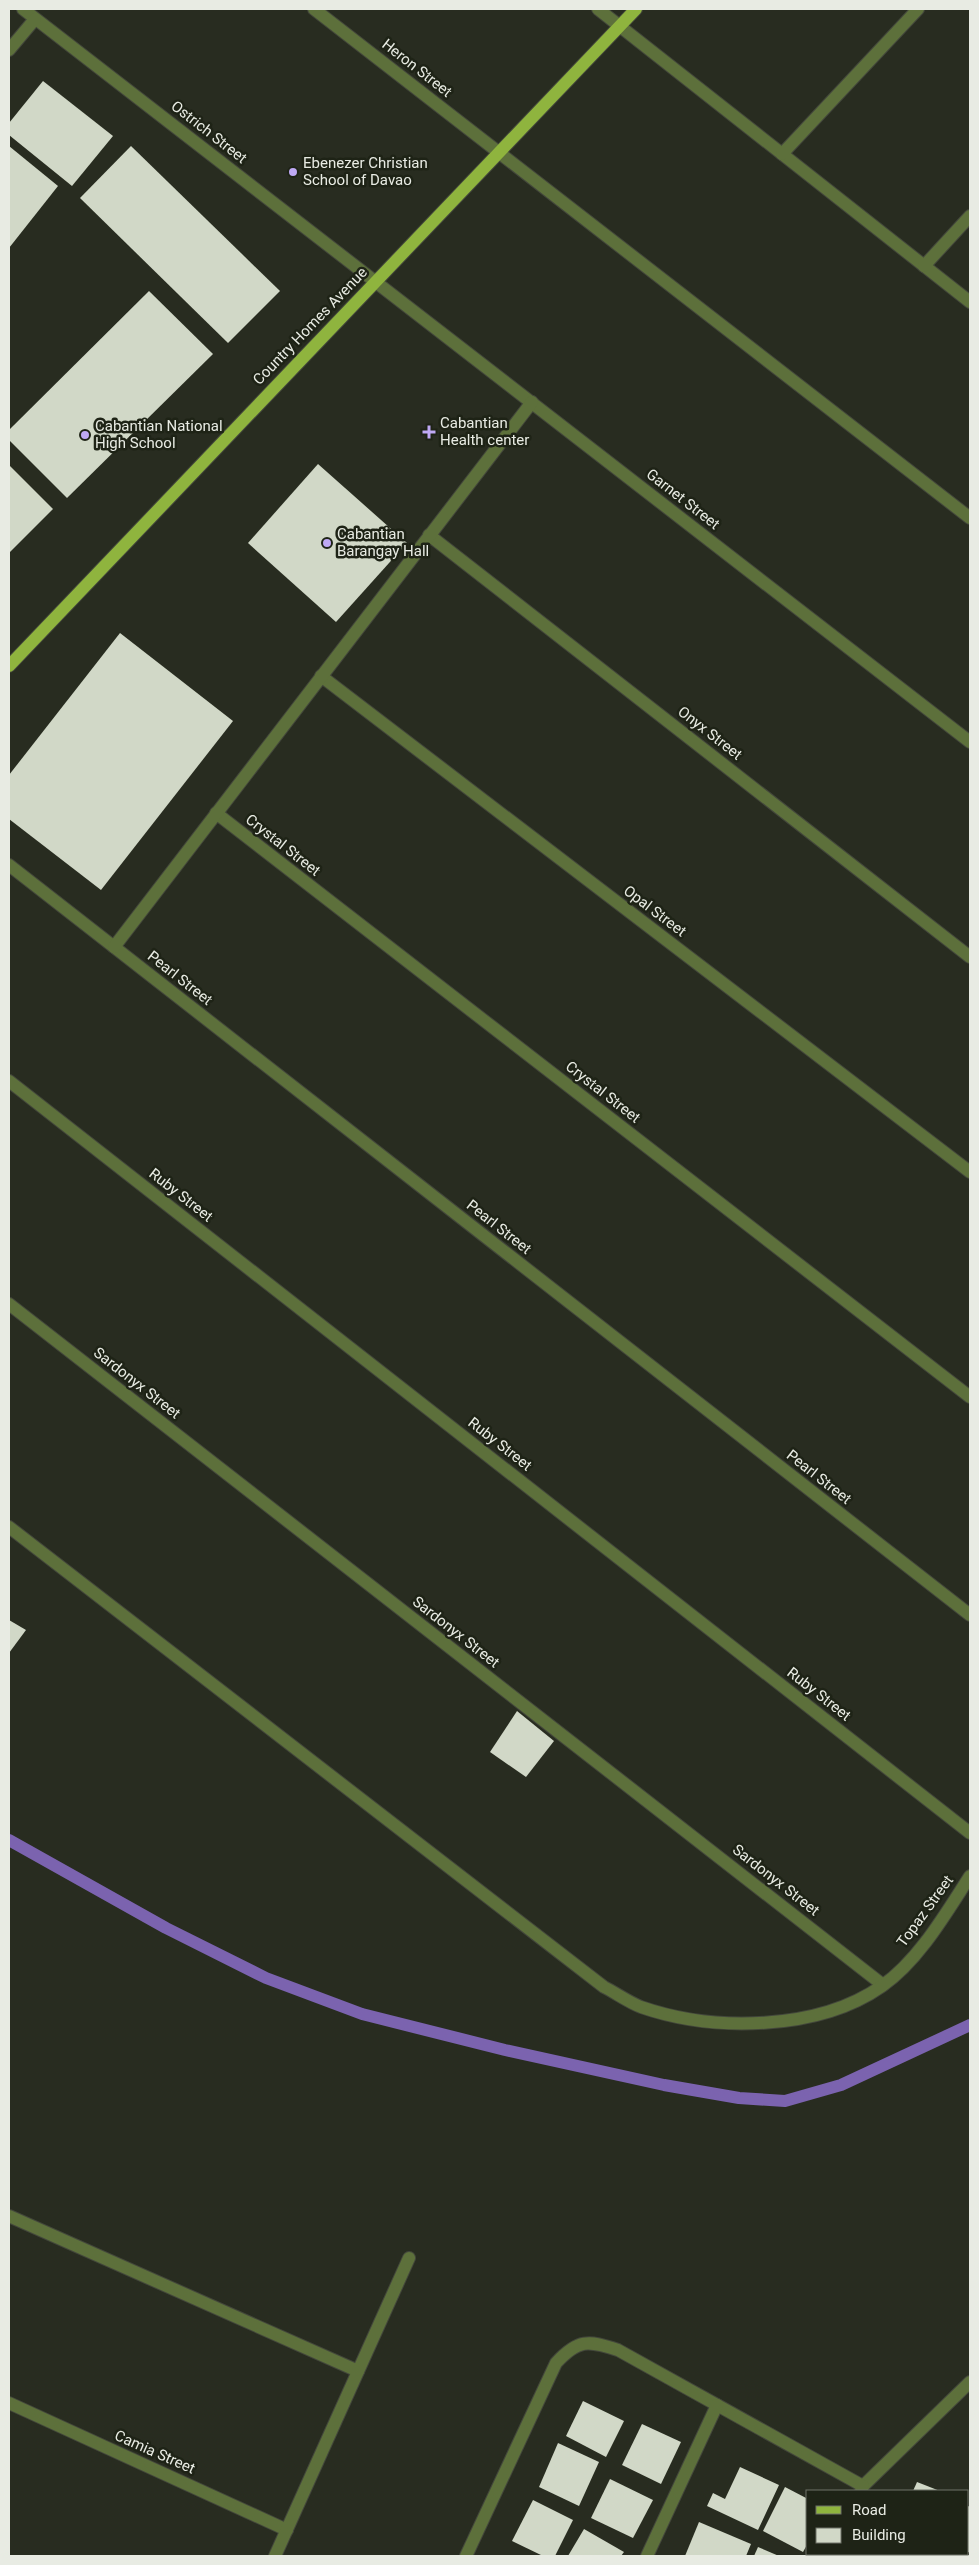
<svg xmlns="http://www.w3.org/2000/svg" width="979" height="2565" viewBox="0 0 979 2565" font-family="Roboto,sans-serif">
  <style>
    .lines { fill: none; stroke-linecap: round; stroke-linejoin: round }
    .stream { stroke: #7b63af; stroke-width: 12 }
    .building { fill: #d1d8c7 }
    .minor-casing { stroke: #43473b; stroke-width: 14 }
    .major-casing { stroke: #43473b; stroke-width: 14 }
    .minor { stroke: #5d703b; stroke-width: 12 }
    .major { stroke: #8fb43e; stroke-width: 12 }
    .poi-dot { fill: #bfa9f4; stroke: #1e2316; stroke-width: 2 }
    .labels { text-anchor: middle; stroke-width: 5; stroke-linejoin: round; paint-order: stroke }
    .street-label { font-size: 15px; fill: #e8ebe3; stroke: #1e2316 }
    .poi-label { font-size: 15px; fill: #e8ebe3; stroke: #1e2316; text-anchor: start }
  </style>
  <rect width="100%" height="100%" fill="#282c20"/>
  <g class="lines">
    <!-- stream -->
    <polyline class="stream" points="9,1840 166,1928 266,1978 362,2014 505,2050 664,2085 739,2098 785,2101 841,2085 970,2025"/>
  </g>
  <!-- building -->
  <g class="building">
    <polygon points="43,81 113,136 72,186 9,135 9,123"/>
    <polygon points="9,146 58,186 9,248"/>
    <polygon points="131,146 280,291 228,343 80,198"/>
    <polygon points="149,291 213,354 67,498 9,440 9,430"/>
    <polygon points="318,464 407,543 336,622 248,543"/>
    <polygon points="9,465 53,509 9,553"/>
    <polygon points="120,633 233,721 101,890 9,819 9,775"/>
    <polygon points="9,1620 26,1630 9,1653"/>
    <polygon points="517,1711 554,1741 526,1777 490,1752"/>
    <polygon points="583,2401 624,2421 606,2457 566,2436"/>
    <polygon points="642,2424 681,2442 661,2484 622,2465"/>
    <polygon points="558,2443 599,2462 579,2506 539,2487"/>
    <polygon points="740,2467 779,2485 758,2530 707,2506 713,2493 725,2499"/>
    <polygon points="610,2479 653,2500 633,2538 591,2518"/>
    <polygon points="917,2482 940,2491 913,2491"/>
    <polygon points="785,2487 808,2499 808,2543 803,2552 763,2531"/>
    <polygon points="533,2500 573,2520 555,2556 543,2556 512,2541"/>
    <polygon points="968,2506 970,2507 970,2553 968,2552"/>
    <polygon points="699,2522 751,2544 746,2556 685,2556"/>
    <polygon points="584,2529 624,2552 621,2556 568,2556"/>
    <polygon points="758,2547 779,2556 754,2556"/>
    <polygon points="864,2554 919,2554 918,2556 863,2556"/>
  </g>
  <g class="lines">
    <!-- minor casing -->
    <g class="minor-casing">
      <g id="minor">
        <polyline points="23,9 970,742"/>
        <polyline points="314,9 970,518"/>
        <polyline points="598,9 970,302"/>
        <polyline points="9,50 35,19"/>
        <polyline points="782,154 918,9"/>
        <polyline points="924,266 970,216"/>
        <polyline points="429,535 970,957"/>
        <polyline points="321,676 970,1172"/>
        <polyline points="216,813 970,1397"/>
        <polyline points="9,865 970,1615"/>
        <polyline points="114,947 532,402"/>
        <polyline points="9,1081 970,1833"/>
        <polyline points="9,1304 883,1985"/>
        <path d="M 9,1527 L 604,1987 C 616,1993 628,2002 641,2007 C 713,2032 818,2031 882,1986 C 919,1960 946,1913 970,1876"/>
        <polyline points="9,2216 358,2371"/>
        <polyline points="9,2403 287,2530"/>
        <polyline points="861,2491 863,2486 970,2382"/>
        <polyline points="275,2556 409,2258"/>
        <path d="M 466,2556 L 556,2363 C 578,2339 588,2340 618,2350 L 863,2486"/>
        <polyline points="647,2556 717,2405"/>
        <polyline points="831,2556 832,2554"/>
      </g>
    </g>
    <!-- major casing -->
    <g class="major-casing">
      <polyline id="major" points="9,666 636,9"/>
    </g>
    <!-- minor -->
    <use href="#minor" class="minor"/>
    <!-- major -->
    <use href="#major" class="major"/>
  </g>
  <!-- markers -->
  <g class="poi-dot">
    <circle cx="293" cy="172" r="5"/>
    <path d="M426.5 424.5h5v5h5v5h-5v5h-5v-5h-5v-5h5z"/>
    <circle cx="85" cy="435" r="5"/>
    <circle cx="327" cy="543" r="5"/>
  </g>
  <g class="labels">
    <!-- street labels -->
    <g class="street-label">
      <text transform="translate(417 68) rotate(38)" y="5">Heron Street</text>
      <text transform="translate(209 132) rotate(38)" y="5">Ostrich Street</text>
      <text transform="translate(310 326) rotate(-46)" y="5">Country Homes Avenue</text>
      <text transform="translate(683 499) rotate(38)" y="5">Garnet Street</text>
      <text transform="translate(710 733) rotate(38)" y="5">Onyx Street</text>
      <text transform="translate(283 845) rotate(38)" y="5">Crystal Street</text>
      <text transform="translate(655 911) rotate(37)" y="5">Opal Street</text>
      <text transform="translate(180 978) rotate(38)" y="5">Pearl Street</text>
      <text transform="translate(603 1092) rotate(38)" y="5">Crystal Street</text>
      <text transform="translate(181 1195) rotate(38)" y="5">Ruby Street</text>
      <text transform="translate(499 1227) rotate(38)" y="5">Pearl Street</text>
      <text transform="translate(137 1383) rotate(38)" y="5">Sardonyx Street</text>
      <text transform="translate(500 1444) rotate(38)" y="5">Ruby Street</text>
      <text transform="translate(819 1477) rotate(38)" y="5">Pearl Street</text>
      <text transform="translate(456 1632) rotate(38)" y="5">Sardonyx Street</text>
      <text transform="translate(819 1694) rotate(38)" y="5">Ruby Street</text>
      <text transform="translate(776 1880) rotate(38)" y="5">Sardonyx Street</text>
      <text transform="translate(925 1911) rotate(-54)" y="5">Topaz Street</text>
      <text transform="translate(155 2452) rotate(24)" y="5">Camia Street</text>
    </g>
    <!-- poi labels -->
    <g class="poi-label">
      <text x="303" y="168">Ebenezer Christian<tspan x="303" dy="17">School of Davao</tspan></text>
      <text x="440" y="428">Cabantian<tspan x="440" dy="17">Health center</tspan></text>
      <text x="95" y="431">Cabantian National<tspan x="95" dy="17">High School</tspan></text>
      <text x="337" y="539">Cabantian<tspan x="337" dy="17">Barangay Hall</tspan></text>
    </g>
  </g>
  <!-- border -->
  <rect width="979" height="2565" fill="none" stroke="#e8ebe3" stroke-width="20"/>
  <!-- legend -->
  <rect x="806" y="2490" width="162" height="65" fill="#1e2316" stroke="#6f7368"/>
  <rect x="816" y="2506" width="25" height="8" fill="#8fb43e" stroke="#6f7368"/>
  <text x="852" y="2515" font-size="15" fill="#e8ebe3">Road</text>
  <rect x="816" y="2528" width="25" height="15" fill="#d1d8c7" stroke="#6f7368"/>
  <text x="852" y="2540" font-size="15" fill="#e8ebe3">Building</text>
</svg>
